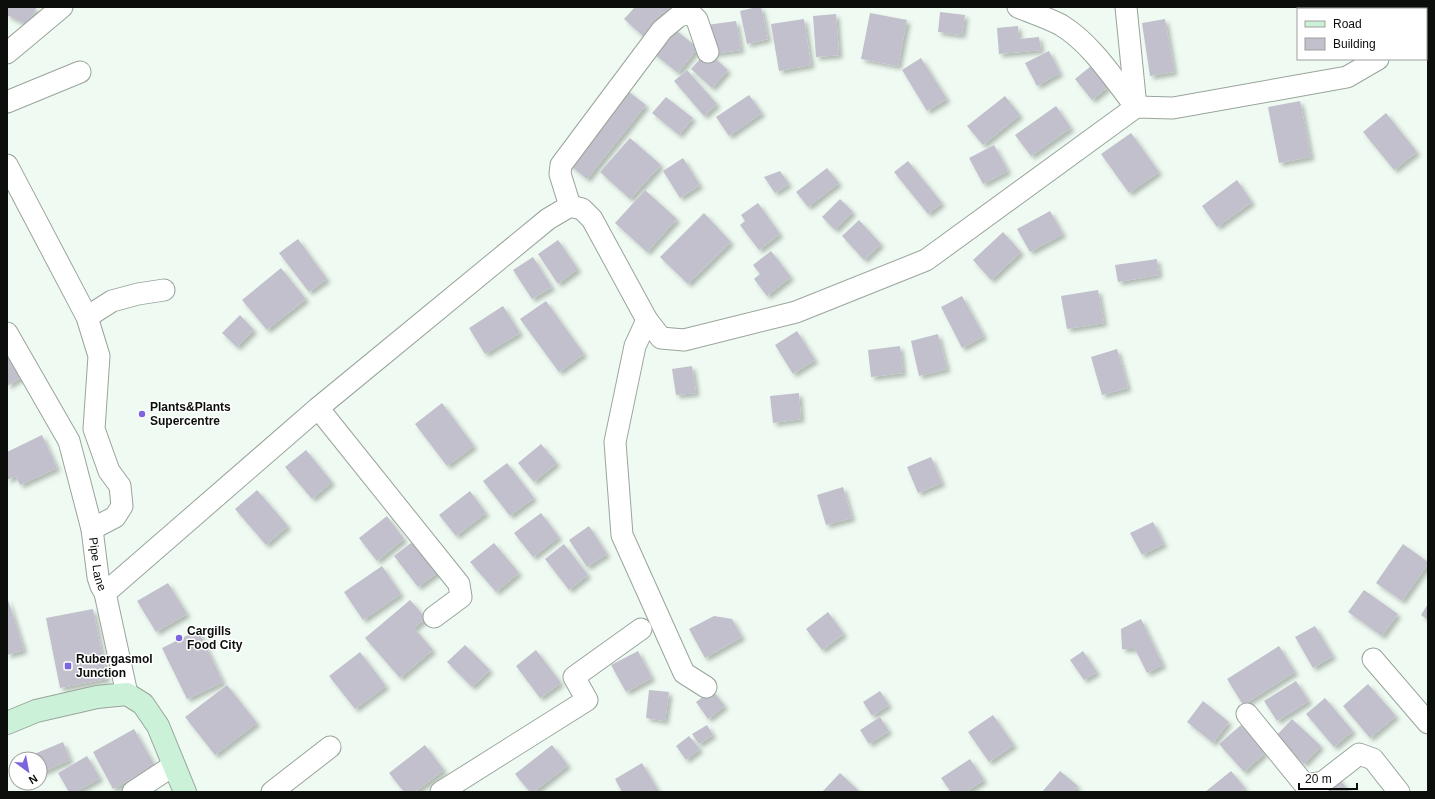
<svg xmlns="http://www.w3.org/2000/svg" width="1435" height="799" viewBox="0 0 1435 799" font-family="Helvetica,sans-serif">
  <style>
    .building { fill: #c1c0cc; filter: url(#shadow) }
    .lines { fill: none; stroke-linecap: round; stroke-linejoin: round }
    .street-casing { stroke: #99a49b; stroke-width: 23 }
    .secondary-casing { stroke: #99a49b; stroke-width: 24 }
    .street { stroke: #fff; stroke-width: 21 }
    .secondary { stroke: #cbf2d9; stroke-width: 22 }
    .poi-dot { fill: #7d65e0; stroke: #fff; stroke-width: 1.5 }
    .labels { text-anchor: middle; stroke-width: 3; stroke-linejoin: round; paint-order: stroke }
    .poi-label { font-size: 12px; font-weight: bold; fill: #0b0e0b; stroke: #fff; text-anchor: start }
    .street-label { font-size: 12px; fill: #0b0e0b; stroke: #fff }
  </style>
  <defs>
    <filter id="shadow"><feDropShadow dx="3.5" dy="3.5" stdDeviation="2" flood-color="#0004"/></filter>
  </defs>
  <rect width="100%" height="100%" fill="#effbf2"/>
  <!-- building -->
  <g class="building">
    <polygon points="7,7 37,7 27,25 7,15"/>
    <polygon points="635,7 668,7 670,8 644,37 624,19"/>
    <polygon points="757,7 761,7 768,39 747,44 740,11"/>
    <polygon points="940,12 965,15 962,35 938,32"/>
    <polygon points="870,13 907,20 898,66 861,59"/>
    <polygon points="836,14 839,55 816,57 813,16"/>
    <polygon points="804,19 811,65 779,71 771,24"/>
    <polygon points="1165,19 1174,72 1150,76 1142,23"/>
    <polygon points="736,21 741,50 711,54 707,25"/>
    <polygon points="1018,26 1019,39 1039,37 1041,50 999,54 997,28"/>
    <polygon points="672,27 698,48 678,73 652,52"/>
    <polygon points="707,51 728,70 712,88 691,69"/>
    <polygon points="1049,51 1060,73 1037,86 1025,63"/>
    <polygon points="921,58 947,99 927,111 902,70"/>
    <polygon points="1091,66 1108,87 1092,100 1075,79"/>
    <polygon points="687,70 717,104 704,116 674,81"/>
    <polygon points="624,88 646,105 587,179 566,162"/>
    <polygon points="749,95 762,113 729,136 716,117"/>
    <polygon points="1005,96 1020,115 983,145 967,126"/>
    <polygon points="666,97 693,118 679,135 652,113"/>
    <polygon points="1300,101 1311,157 1279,163 1268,107"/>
    <polygon points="1056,106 1071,128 1031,156 1015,135"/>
    <polygon points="1386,113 1417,152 1394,170 1363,132"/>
    <polygon points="1131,133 1159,172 1129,193 1101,154"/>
    <polygon points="630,138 661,165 630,199 600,172"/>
    <polygon points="994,145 1008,171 983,184 969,158"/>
    <polygon points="683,158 700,185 680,198 663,171"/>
    <polygon points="908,161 942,203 928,214 894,172"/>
    <polygon points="827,168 839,183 808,207 796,192"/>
    <polygon points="780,171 789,184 775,193 764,177"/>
    <polygon points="1237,180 1252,202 1217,227 1202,206"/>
    <polygon points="645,190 677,219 647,252 615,223"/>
    <polygon points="840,199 853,212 835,230 822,217"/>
    <polygon points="758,203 780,234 759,250 740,225 745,221 741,215"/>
    <polygon points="1050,211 1063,234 1030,252 1017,229"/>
    <polygon points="704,213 731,242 688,284 660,257"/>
    <polygon points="859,220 881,244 864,260 842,236"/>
    <polygon points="1003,232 1021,252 991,280 973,260"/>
    <polygon points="298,239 327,279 309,292 279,253"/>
    <polygon points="558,240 578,269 558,284 538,254"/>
    <polygon points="771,251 791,277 767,296 754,279 760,274 753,265"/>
    <polygon points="533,257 552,287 532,299 513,270"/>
    <polygon points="1157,259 1159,275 1118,282 1115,265"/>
    <polygon points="281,268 306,299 267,330 242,300"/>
    <polygon points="1098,290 1104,323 1067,329 1061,296"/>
    <polygon points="962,296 984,336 962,348 941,307"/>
    <polygon points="546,301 584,354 559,372 520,319"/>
    <polygon points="503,306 520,333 485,354 469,328"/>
    <polygon points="240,315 254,330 237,347 222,333"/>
    <polygon points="797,331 815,360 793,374 775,345"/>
    <polygon points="938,334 947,369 919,376 911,341"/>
    <polygon points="900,346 903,373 871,377 868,350"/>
    <polygon points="7,347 25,375 7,386"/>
    <polygon points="1117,349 1128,388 1102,395 1091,357"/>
    <polygon points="692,366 696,393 676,395 672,369"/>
    <polygon points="799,393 801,419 773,423 770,396"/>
    <polygon points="442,403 474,446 447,466 415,424"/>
    <polygon points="42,435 57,468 20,485 16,476 7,480 7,452"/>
    <polygon points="541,444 557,463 534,482 518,463"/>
    <polygon points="306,450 332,482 312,499 285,467"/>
    <polygon points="931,457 942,483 918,493 907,467"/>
    <polygon points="507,463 534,498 510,516 483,481"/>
    <polygon points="843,487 852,518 826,525 817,495"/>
    <polygon points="257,490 288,526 266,545 235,509"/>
    <polygon points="470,491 486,513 456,536 439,515"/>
    <polygon points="541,513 559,537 533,557 514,533"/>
    <polygon points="387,516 404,539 377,561 359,538"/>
    <polygon points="1153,522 1164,544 1142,555 1130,533"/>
    <polygon points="589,526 607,554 587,567 569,540"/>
    <polygon points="420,536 440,571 418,587 394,556"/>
    <polygon points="494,543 519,573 496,592 470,562"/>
    <polygon points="564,544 588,575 569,590 545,559"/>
    <polygon points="1403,544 1428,562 1428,564 1402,601 1376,583"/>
    <polygon points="382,566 401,594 363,620 344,592"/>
    <polygon points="168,583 187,614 156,632 137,601"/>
    <polygon points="1364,590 1398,614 1382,636 1348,612"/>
    <polygon points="7,597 24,650 7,655"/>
    <polygon points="410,600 426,618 414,628 433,650 400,678 365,638"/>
    <polygon points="1428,604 1428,620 1421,615"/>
    <polygon points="93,609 107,679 60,688 46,618"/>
    <polygon points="828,612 844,634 822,650 806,629"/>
    <polygon points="714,616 732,619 742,637 705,658 689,629"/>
    <polygon points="1141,619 1163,665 1147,673 1135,649 1122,649 1121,629"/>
    <polygon points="1315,626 1333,656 1313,668 1295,637"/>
    <polygon points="198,630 223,682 187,699 162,648"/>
    <polygon points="465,645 490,670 472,687 447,662"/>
    <polygon points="1279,646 1295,672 1243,705 1227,679"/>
    <polygon points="536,650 561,683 540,698 516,666"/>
    <polygon points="638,651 652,678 626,692 611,665"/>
    <polygon points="1083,651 1097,672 1084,680 1070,660"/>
    <polygon points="360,652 386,686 355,709 329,676"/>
    <polygon points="1296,681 1309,701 1277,721 1264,701"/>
    <polygon points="1368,684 1396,716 1370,738 1343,706"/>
    <polygon points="227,685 257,723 215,755 185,717"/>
    <polygon points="649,690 669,692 665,721 646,718"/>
    <polygon points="712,690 725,706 708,719 696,702"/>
    <polygon points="880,691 889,705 872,716 863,702"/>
    <polygon points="1325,698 1353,731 1334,747 1306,714"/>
    <polygon points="1203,701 1229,722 1213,743 1187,722"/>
    <polygon points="993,715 1014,745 989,762 968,732"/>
    <polygon points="880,717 889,731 869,744 860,730"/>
    <polygon points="1292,719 1321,746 1304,764 1275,737"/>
    <polygon points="707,725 713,735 699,744 692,734"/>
    <polygon points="1241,725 1265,753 1244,772 1219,744"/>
    <polygon points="134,729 155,766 113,789 93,752"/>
    <polygon points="689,736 700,749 686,760 676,746"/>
    <polygon points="63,742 70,760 40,773 40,759 27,759 27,757"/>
    <polygon points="425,745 444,770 415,792 404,792 389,773"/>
    <polygon points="552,745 568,765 534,792 530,792 515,774"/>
    <polygon points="87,756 100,778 76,792 69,792 58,773"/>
    <polygon points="970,759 984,780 966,792 951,792 941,778"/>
    <polygon points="642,763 659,792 622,792 615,779"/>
    <polygon points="1060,771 1078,786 1073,792 1042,792"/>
    <polygon points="1231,771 1245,788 1240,792 1205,792"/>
    <polygon points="840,773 860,792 822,792"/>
    <polygon points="1337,776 1350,792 1318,792"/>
  </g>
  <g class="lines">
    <!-- street casing -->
    <g class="street-casing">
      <g id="street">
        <path d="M 1018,7 C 1032,13 1048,18 1061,25 C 1092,44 1113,78 1136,107"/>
        <polyline points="1126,7 1136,107"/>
        <polyline points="1401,7 1402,9"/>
        <polyline points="1426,30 1428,28"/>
        <polyline points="7,53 62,7"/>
        <polyline points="7,102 80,72"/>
        <polyline points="7,165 87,317 99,356 94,429 109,471 120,486 122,506 115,517 92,529"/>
        <polyline points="570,206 560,174 561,165 662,30 679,16 690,13 697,20 708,52"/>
        <polyline points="87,317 112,301 138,294 164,290"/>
        <polyline points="647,320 635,346 615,442 622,535 684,673 706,687"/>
        <path id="s1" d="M 7,333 L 69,441 L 92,529 L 98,577 L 101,586 L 105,593 L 127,694"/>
        <polyline points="318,408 459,584 461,597 434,617"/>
        <polyline points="105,593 318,408 548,219 570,206 582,209 592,219 647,320 661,338 684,340 796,312 926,260 1136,107 1173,108 1347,77 1378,59"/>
        <polyline points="1373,659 1428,723"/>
        <polyline points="1247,714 1305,785 1323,782 1359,754 1373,759 1399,792"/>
        <polyline points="133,792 174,765"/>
        <polyline points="272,792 330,747"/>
        <polyline points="441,792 587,700 574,677 641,629"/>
      </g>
    </g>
    <!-- secondary casing -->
    <g class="secondary-casing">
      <polyline id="secondary" points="7,723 36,711 97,697 127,694 143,704 158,726 185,792"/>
    </g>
    <!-- street -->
    <use href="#street" class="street"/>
    <!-- secondary -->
    <use href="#secondary" class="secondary"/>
  </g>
  <!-- markers -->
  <g class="poi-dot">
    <circle cx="142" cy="414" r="4"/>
    <circle cx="179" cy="638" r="4"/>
    <rect x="64" y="662" width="8" height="8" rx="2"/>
  </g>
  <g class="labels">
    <!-- poi labels -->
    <g class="poi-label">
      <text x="150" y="411">Plants&amp;Plants<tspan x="150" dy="14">Supercentre</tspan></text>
      <text x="187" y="635">Cargills<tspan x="187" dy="14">Food City</tspan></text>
      <text x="76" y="663">Rubergasmol<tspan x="76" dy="14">Junction</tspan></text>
    </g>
    <!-- street labels -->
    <g class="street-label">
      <text dy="4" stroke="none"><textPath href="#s1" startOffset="251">Pipe Lane</textPath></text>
    </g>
  </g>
  <!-- border -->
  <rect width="1435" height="799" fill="none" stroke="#0b0e0b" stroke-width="16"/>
  <!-- legend -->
  <rect x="1297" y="8" width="130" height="52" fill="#ffffff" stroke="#9d9f9d"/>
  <rect x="1305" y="21" width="20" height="6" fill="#cbf2d9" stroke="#9d9f9d"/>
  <text x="1333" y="28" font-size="12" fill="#0b0e0b">Road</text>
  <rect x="1305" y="38" width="20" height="12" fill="#c1c0cc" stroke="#9d9f9d"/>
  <text x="1333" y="48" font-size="12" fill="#0b0e0b">Building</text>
  <!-- north arrow -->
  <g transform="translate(28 771) rotate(148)"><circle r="19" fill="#ffffff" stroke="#9d9f9d"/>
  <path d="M0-3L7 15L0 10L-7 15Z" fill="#7d65e0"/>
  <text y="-6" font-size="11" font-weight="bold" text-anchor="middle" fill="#0b0e0b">N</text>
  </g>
  <!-- scale -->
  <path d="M1299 783v6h58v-6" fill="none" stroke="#0b0e0b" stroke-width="2"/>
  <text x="1305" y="783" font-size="12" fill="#0b0e0b" stroke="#ffffff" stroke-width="3" paint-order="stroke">20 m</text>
</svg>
